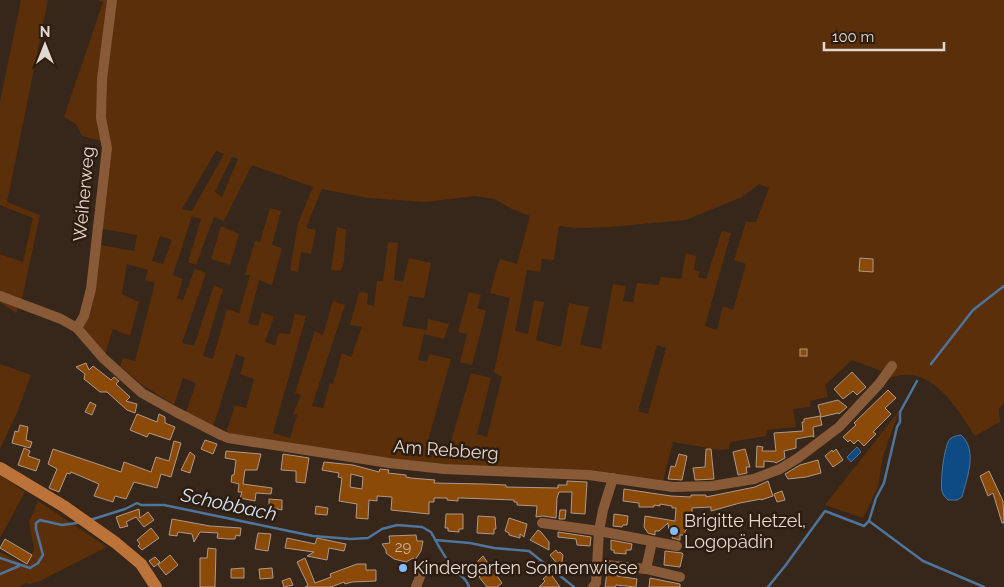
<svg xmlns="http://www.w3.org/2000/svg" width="1004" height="587" viewBox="0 0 1004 587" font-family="Raleway,sans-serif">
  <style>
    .green { fill: #5a2f09; fill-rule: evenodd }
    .water { fill: #0e4b85; stroke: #4e759c }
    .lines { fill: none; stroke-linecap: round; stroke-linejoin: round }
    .stream { stroke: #4e759c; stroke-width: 2.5 }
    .building { fill: #8c4a08; stroke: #af998a; fill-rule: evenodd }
    .street { stroke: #885a38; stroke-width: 10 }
    .secondary { stroke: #bc7339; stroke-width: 12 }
    .poi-dot { fill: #84bcfb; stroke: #2d1d11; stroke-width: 2 }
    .labels { text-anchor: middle; stroke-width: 5; stroke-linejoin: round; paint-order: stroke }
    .number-label { font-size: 15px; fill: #cdb49e }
    .street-label { font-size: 18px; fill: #e3d8d0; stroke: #2d1d11 }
    .poi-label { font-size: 18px; fill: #e3d8d0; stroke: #2d1d11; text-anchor: start }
    .water-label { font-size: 19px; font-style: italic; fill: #d6e5f6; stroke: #2d1d11 }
  </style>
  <rect width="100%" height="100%" fill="#37261a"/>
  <!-- green -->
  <g class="green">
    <polygon points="21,0 48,0 7,202 40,215 22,299 16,313 0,302 0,254 23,262 33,218 0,205 0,102"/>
    <path d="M 97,0 L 1004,0 L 1004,403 L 999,409 L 1000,422 L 975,436 C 957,409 932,364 893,377 C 888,378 884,382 879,384 L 884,372 L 852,360 L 825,385 L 828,397 L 810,401 L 811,407 L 793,409 L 796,427 L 767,430 L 766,436 L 730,442 L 729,449 L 719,450 L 673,442 L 662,485 L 499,471 L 361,455 L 226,433 L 235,405 L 246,408 L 254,379 L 240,374 L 245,358 L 236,354 L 213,427 L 186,412 L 196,383 L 183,378 L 174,405 L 141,384 L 120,366 L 123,358 L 135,361 L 155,283 L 145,280 L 148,270 L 127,264 L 122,294 L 139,302 L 130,336 L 113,329 L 105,354 L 77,328 L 84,316 L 96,244 L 134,251 L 137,235 L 97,228 L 107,148 L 101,141 L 82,136 L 76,124 L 64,117 L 103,2 ZM 216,151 L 224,154 L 192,211 L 182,209 ZM 232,157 L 238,159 L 222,197 L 215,192 ZM 252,165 L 313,187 L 298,223 L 290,270 L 298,272 L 301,252 L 311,254 L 316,230 L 306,228 L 322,189 L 368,198 L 426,202 L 475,196 L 494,199 L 512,209 L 530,216 L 517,264 L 500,259 L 497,267 L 490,293 L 510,298 L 494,372 L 502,377 L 487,437 L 477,434 L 491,378 L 471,373 L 447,455 L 425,451 L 451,359 L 429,354 L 427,362 L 418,360 L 424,334 L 444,339 L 449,324 L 428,319 L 427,330 L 402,326 L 409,296 L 424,298 L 431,263 L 409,258 L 403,282 L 394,280 L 398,243 L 388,242 L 383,281 L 377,281 L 374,306 L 367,304 L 368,293 L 359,292 L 350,325 L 362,327 L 351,357 L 342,353 L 333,384 L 330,383 L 323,408 L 312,406 L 345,305 L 333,301 L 323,335 L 315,331 L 295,393 L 301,395 L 293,414 L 297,415 L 290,438 L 273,433 L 306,316 L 295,314 L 290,334 L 279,333 L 275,345 L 265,342 L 274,317 L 262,312 L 258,326 L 248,323 L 259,280 L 272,285 L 282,248 L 272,245 L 281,211 L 270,208 L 260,242 L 255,241 L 245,275 L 250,275 L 239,313 L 227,309 L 213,359 L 203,356 L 223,289 L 214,285 L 194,346 L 182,343 L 206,273 L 195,269 L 183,300 L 177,298 L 183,279 L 173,275 L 192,216 L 201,219 L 188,262 L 196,265 L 214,217 L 224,221 ZM 759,184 L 769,188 L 756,222 L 746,222 L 734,260 L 746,264 L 733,310 L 723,306 L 717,330 L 705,326 L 731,233 L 722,231 L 706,279 L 698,277 L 700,271 L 694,270 L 696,256 L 686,253 L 681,279 L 661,277 L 658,285 L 637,283 L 633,302 L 623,301 L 626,286 L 613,284 L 601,349 L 580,345 L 589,307 L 569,303 L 561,347 L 536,340 L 544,302 L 534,300 L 528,334 L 515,331 L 527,270 L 540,272 L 542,259 L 554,260 L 559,226 L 577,228 L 610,227 L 686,220 L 742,197 ZM 160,236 L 172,240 L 163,264 L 152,261 ZM 657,345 L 666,348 L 648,414 L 638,411 Z"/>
    <polygon points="221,226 239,234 230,265 211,259"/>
    <polygon points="337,227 346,229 344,262 341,271 331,270"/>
    <polygon points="469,292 481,295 477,308 486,311 472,365 460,362 467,334 458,332"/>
    <polygon points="0,364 31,375 17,413 0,449"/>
    <polygon points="899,411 883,456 878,487 863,518 825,505"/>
    <polygon points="0,475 25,492 0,538"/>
    <polygon points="38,501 107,547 40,581 30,584 26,583 19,587 0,587 0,552 21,563 28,565 34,549 29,522"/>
  </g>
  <!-- water -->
  <g class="water">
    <path d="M 961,435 C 978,450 967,478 962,497 L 957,500 L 948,500 C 945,497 943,495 942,491 C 940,481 944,446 950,439 C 953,436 956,436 961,435 Z"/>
    <polygon points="857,447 861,452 851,462 847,457"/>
  </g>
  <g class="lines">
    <!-- stream -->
    <g class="stream">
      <polyline points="931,364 973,310 1004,286"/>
      <path d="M 90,520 L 125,509 L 137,503 L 141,505 L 164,505 L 313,536 L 351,539 L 368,538 L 382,529 L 397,525 L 422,527 L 431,532 C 438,545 444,557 454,569 C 460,576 467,578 469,587"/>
      <polyline points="869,521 876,498 884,483 897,427 900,422 900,412 917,381"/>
      <polyline points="435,540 470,543 494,548 529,551 574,587"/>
      <polyline points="0,558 30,568 38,563 43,555 36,529 36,523 40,520 62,525 77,523"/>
      <polyline points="0,574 19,566"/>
      <polyline points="768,587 785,566 825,511 864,526 869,521 923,561 984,587"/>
    </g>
  </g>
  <!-- building -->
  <g class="building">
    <polygon points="860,258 873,259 873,272 859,271"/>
    <rect x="800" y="349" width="7" height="7"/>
    <polygon points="86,363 89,370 93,366 111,380 114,377 119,381 116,384 130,397 126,401 137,404 135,413 127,410 107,392 100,392 84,379 85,374 76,367"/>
    <polygon points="852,372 866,387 857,395 853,391 843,399 834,389"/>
    <polygon points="888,390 896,398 885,408 891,414 873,432 876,434 864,446 858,440 854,444 850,440 848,442 843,437 856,425 854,423"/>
    <polygon points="838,400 847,407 839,414 838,413 821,417 818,405"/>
    <polygon points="90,402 96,405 92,415 85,412"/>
    <polygon points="137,414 157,422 159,414 165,417 165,423 175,427 170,440 149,433 147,437 130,430"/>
    <polygon points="820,416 822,425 813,427 814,437 812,436 796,439 796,448 784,451 785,458 776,463 775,462 764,461 764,467 756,467 757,446 763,447 762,451 776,451 774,433 803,431 802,422 804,422 804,419"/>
    <polygon points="20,425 28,427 26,440 32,442 30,448 12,443 15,431 18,432"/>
    <polygon points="205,440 217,444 213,454 201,449"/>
    <polygon points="174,441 181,443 171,477 161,474 157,488 134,482 126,499 115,496 113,502 94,496 99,484 71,472 70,474 67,473 59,492 49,488 57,469 48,464 53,449 121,472 124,462 151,472 156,457 169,461"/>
    <polygon points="24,448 30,451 28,456 40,460 36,471 18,465"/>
    <polygon points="706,449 711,449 714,479 695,480 693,468 705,467"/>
    <polygon points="745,449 750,467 746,467 747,473 738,475 733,452"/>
    <polygon points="836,449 843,460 833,467 825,456 832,450 833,452"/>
    <polygon points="226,451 261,454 257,470 245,470 243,484 272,488 271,494 256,493 255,501 240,498 242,492 238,492 239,484 231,482 232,475 234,475 236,460 225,458"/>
    <polygon points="190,452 195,456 190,473 181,470"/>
    <polygon points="283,454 309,458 305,483 296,482 296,471 281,470"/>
    <polygon points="679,454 687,456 682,480 668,479 671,466 675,467"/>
    <polygon points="818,460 821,473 806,477 788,479 785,474 800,465"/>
    <path d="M 324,462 L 353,465 L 379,472 L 380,469 L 389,470 L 388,473 L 406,475 L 406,477 L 411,478 L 435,480 L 434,483 L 484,484 L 506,485 L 506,487 L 558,488 L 558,485 L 567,485 L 567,481 L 587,482 L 585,514 L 571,513 L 572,492 L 559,492 L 557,498 L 556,518 L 543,516 L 536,517 L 537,506 L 517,505 L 517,502 L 514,502 L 514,500 L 461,498 L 458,498 L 458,501 L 447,500 L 447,498 L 434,498 L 434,502 L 429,502 L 429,514 L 391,510 L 392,497 L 377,496 L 377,501 L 369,500 L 368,519 L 356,518 L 357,504 L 339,501 L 342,478 L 338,477 L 339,473 L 322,470 ZM 351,474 L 363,477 L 362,489 L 350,487 Z"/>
    <polygon points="989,471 1003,501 1004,523 1002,523 993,493 988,496 980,476"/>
    <polygon points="768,481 773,496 761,500 761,499 740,503 711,511 711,507 692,508 692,519 688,519 688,528 685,531 685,535 680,535 680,540 672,538 673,534 669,532 668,523 659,531 655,531 655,535 648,533 644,527 645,516 675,521 676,508 672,508 672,506 660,504 660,506 654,505 654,507 639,507 639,503 623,501 624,489 671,496 691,497 691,495 706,495 706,497 755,487"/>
    <polygon points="782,491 785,500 777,502 774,494"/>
    <polygon points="269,499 282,500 282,510 269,507"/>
    <polygon points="316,506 328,508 327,515 315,514"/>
    <polygon points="139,509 140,518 148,512 154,520 144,527 136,517 126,522 128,526 120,528 116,517"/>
    <polygon points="560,510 566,510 565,519 559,519"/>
    <polygon points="446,514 463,514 463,529 459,529 459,532 448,531 448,528 445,528"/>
    <polygon points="614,514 628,516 627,525 623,525 622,527 613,526"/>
    <polygon points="478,516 495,517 496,529 494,529 494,534 477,533"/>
    <polygon points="509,518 527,524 524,537 520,534 520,538 509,535 509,533 505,531"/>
    <polygon points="172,519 210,526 241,528 240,536 236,535 235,539 227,539 217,538 218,533 200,532 194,542 192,534 178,532 177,536 169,535"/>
    <polygon points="151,528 159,538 142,550 138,546 140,544 137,540"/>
    <polygon points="538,530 541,532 549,542 549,550 530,540"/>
    <polygon points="558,532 591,537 590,546 577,545 576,539 558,537"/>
    <polygon points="258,533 271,534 268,551 255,549"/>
    <polygon points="416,535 417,541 423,541 421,551 415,560 413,558 406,562 394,559 386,553 386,550 382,544 390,543 389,536"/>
    <polygon points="287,538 315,544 317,538 346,544 344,551 329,548 327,560 307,556 314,552 285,548"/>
    <polygon points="5,539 32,555 27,564 0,548"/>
    <polygon points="611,540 632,544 631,550 626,550 626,554 614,553 614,550 611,550"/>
    <polygon points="208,548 216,549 215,587 200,587 200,558 207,558"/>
    <polygon points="556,550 558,553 560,552 563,555 562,562 558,565 550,555"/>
    <polygon points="665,551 682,553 683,554 680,567 664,565"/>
    <polygon points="170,555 178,565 166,575 158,565"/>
    <polygon points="483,556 502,583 497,587 487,587 479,577 480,576 475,571 476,563"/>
    <polygon points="155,557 160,562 154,567 149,561"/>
    <polygon points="305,558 315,583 331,577 330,574 357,564 366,564 366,570 376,570 376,581 352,582 345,584 344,582 331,587 305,587 308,585 297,562"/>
    <polygon points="244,568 244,578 231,578 231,569"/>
    <polygon points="272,568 273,578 260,579 259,569"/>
    <polygon points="607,572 617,573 617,576 637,579 636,587 616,585 615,587 605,587"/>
    <polygon points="550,573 560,587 539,587 545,581 543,579"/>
    <polygon points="290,578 293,585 284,587 282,581"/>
    <polygon points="650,578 680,584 680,587 649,587"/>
  </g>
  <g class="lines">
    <!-- street -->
    <g class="street">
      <polyline points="0,296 61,319 77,328 103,358 142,393 176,412 221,435 228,438 389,463 444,469 589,475 673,487 712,486 754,479 780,469 798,458 839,427 879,384 892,366"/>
      <polyline points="77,328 84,316 91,289 107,148 101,118 102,79 112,0"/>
      <polyline points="542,523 599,531 677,546"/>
      <polyline points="597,564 646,569 680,577"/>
      <polyline points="646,569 652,542"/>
      <polyline points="416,587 423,569"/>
      <polyline points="593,587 596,583 599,531 603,510 613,478"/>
    </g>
    <!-- secondary -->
    <polyline class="secondary" points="0,468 65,507 116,543 141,564 156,587"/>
  </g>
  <!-- markers -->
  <g class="poi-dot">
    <circle cx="674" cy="531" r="5"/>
    <circle cx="403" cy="568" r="5"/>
  </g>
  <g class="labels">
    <!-- number labels -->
    <g class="number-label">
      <text x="403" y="552">29</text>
    </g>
    <!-- street labels -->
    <g class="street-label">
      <text transform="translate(84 194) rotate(-85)" y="6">Weiherweg</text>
      <text transform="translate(446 450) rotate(4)" y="6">Am Rebberg</text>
    </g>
    <!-- poi labels -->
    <g class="poi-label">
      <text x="684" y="527">Brigitte Hetzel,<tspan x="684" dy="21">Logopädin</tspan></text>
      <text x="413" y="574">Kindergarten Sonnenwiese</text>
    </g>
    <!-- water labels -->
    <g class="water-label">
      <text transform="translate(229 504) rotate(12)" y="7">Schobbach</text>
    </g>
  </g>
  <!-- north arrow -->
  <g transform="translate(45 45)" stroke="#2d1d11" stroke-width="4" paint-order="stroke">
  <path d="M0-4L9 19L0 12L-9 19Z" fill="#e3d8d0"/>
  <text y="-8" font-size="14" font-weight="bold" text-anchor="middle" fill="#e3d8d0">N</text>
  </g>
  <!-- scale -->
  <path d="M824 42v8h120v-8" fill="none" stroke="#e3d8d0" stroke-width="2.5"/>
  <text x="832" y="42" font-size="15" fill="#e3d8d0" stroke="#2d1d11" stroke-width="4" paint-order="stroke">100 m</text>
</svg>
